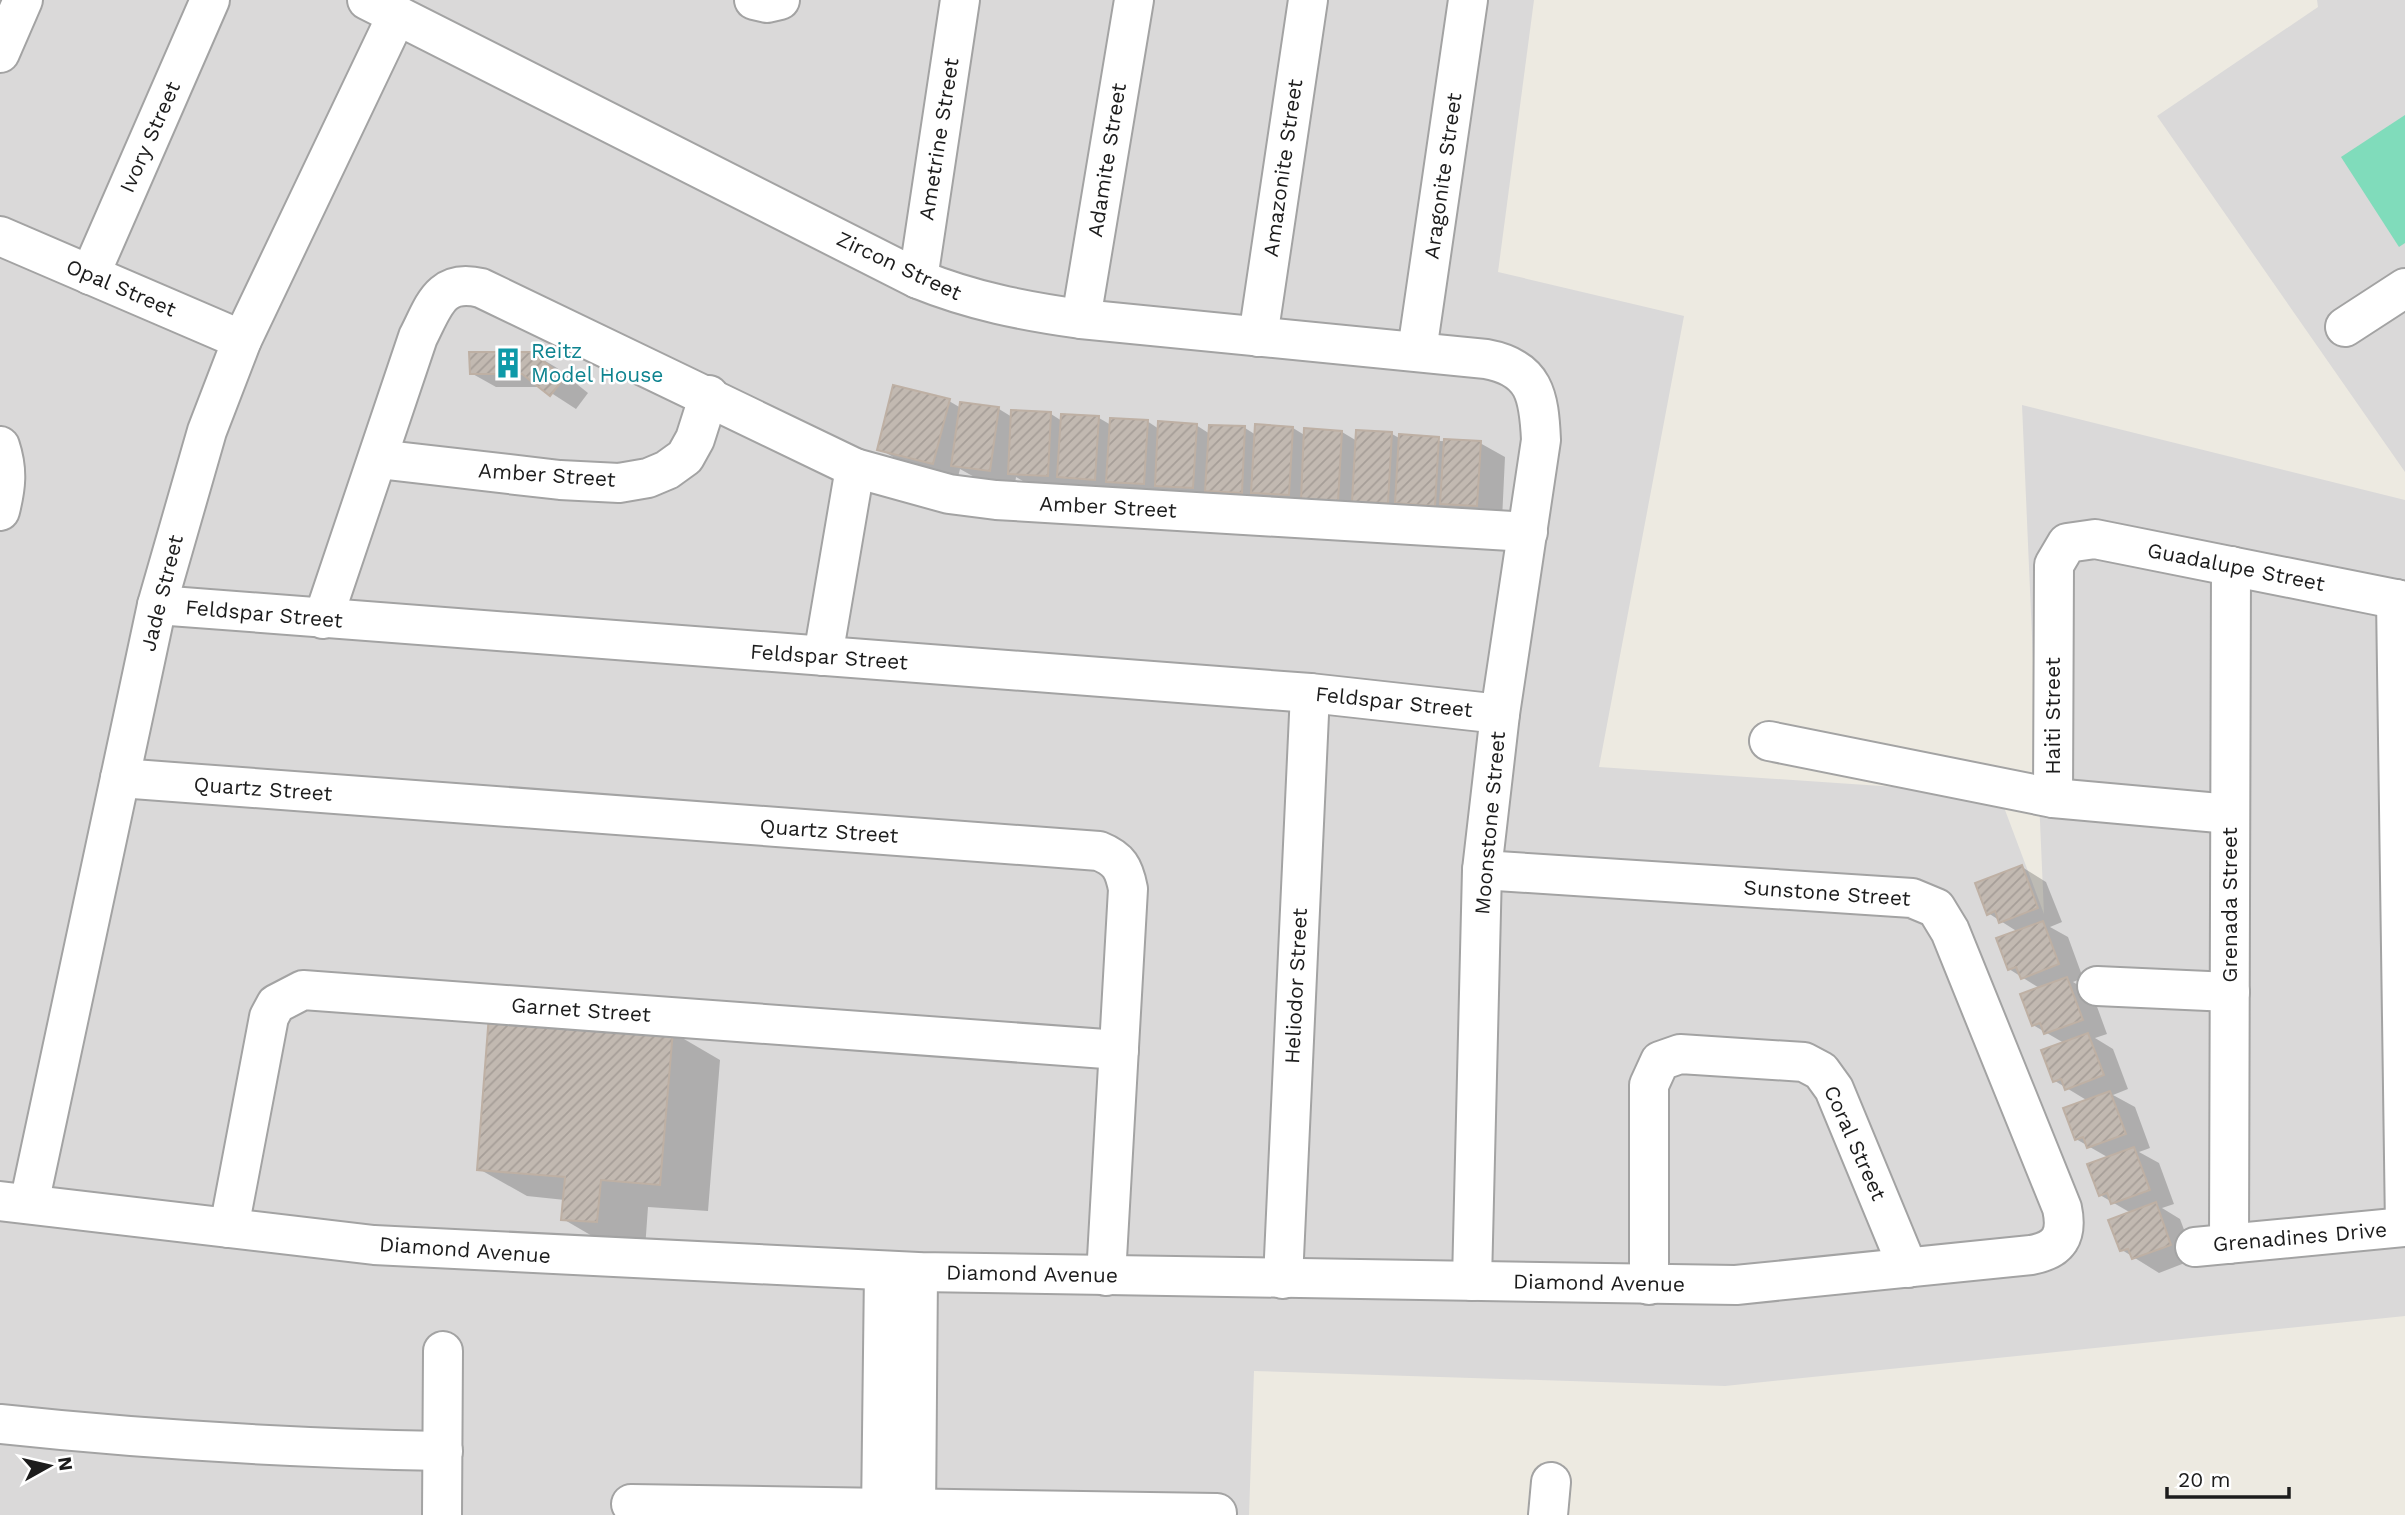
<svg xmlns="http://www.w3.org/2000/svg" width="2405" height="1515" viewBox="0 0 2405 1515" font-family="'Work Sans',sans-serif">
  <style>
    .residential { fill: #dad9d9 }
    .pitch { fill: #80dcbb }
    .shadow { fill: #0003 }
    .building { fill: url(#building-hatch); stroke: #beb0a4; stroke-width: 2 }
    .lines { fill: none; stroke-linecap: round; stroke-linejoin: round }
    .minor-casing { stroke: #a3a3a3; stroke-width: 42 }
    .minor { stroke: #fff; stroke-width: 38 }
    .labels { text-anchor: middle; stroke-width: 5; stroke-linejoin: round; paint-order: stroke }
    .street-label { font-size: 21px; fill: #1c1c1c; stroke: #fff }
    .culture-label { font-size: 21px; fill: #0d838f; stroke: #fff; text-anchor: start }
  </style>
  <defs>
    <pattern id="building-hatch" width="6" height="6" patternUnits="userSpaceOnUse" patternTransform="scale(1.75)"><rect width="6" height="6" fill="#c2b9b1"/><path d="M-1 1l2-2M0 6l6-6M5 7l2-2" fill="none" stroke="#a69e98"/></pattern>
  </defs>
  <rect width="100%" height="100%" fill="#edeae1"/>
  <!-- residential -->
  <g class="residential">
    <polygon points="0,0 1534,0 1498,272 1684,316 1599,767 1999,794 2044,914 2022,405 2405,500 2405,1316 1725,1386 1254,1371 1249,1515 0,1515"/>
    <polygon points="2317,0 2405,0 2405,472 2157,116 2318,7"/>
  </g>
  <!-- pitch -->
  <polygon class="pitch" points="2405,115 2405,243 2399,247 2341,157"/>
  <!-- shadow -->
  <g class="shadow">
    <polygon points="532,353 557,368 588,393 576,409 542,387 496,387 471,373"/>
    <polygon points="949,401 961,408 999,409 1012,417 1051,414 1062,421 1063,416 1099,418 1111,425 1147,421 1159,429 1196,425 1210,434 1211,427 1245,428 1256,435 1293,428 1306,436 1342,432 1357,441 1392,434 1401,439 1480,443 1505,457 1502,520 1084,491 1073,484 1072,489 1035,488 1016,477 1015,484 978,479 960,469 958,477 904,463 879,449"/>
    <polygon points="2022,867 2046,882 2062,922 2050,927 2068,937 2083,978 2073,982 2092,993 2107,1034 2095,1038 2113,1049 2128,1089 2113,1095 2135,1107 2150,1148 2139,1152 2159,1163 2174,1204 2162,1208 2180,1219 2195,1259 2159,1273 2122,1250 2131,1213 2100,1195 2109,1158 2076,1139 2088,1101 2055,1081 2064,1043 2033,1025 2041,989 2009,969 2018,932 1988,913"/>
    <polygon points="672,1032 720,1060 708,1211 648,1207 645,1249 611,1247 563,1219 565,1200 527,1196 479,1169"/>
  </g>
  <!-- building -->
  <g class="building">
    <polygon points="469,352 532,352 564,378 550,396 522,374 470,374"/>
    <polygon points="893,385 950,399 933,464 877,450"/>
    <polygon points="960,402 999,407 990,471 951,466"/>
    <polygon points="1011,410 1051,412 1048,476 1008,474"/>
    <polygon points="1061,414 1099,416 1095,480 1057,477"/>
    <polygon points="1110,418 1148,420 1144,484 1106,482"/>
    <polygon points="1158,421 1197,424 1193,488 1155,486"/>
    <polygon points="1255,424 1293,427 1289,495 1251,493"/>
    <polygon points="1209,425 1245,426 1242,493 1205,491"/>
    <polygon points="1304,428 1342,431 1338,502 1301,500"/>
    <polygon points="1356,430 1392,432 1388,503 1352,502"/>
    <polygon points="1399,434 1439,437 1435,506 1395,503"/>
    <polygon points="1444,439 1481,441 1477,506 1440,504"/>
    <polygon points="2022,865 2038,908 1999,923 1995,911 1987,915 1975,883"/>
    <polygon points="2043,921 2059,964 2021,979 2016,967 2008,970 1996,938"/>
    <polygon points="2067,977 2083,1020 2044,1034 2040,1023 2032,1026 2020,994"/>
    <polygon points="489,1015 673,1030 660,1185 601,1180 597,1222 561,1220 565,1177 477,1170"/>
    <polygon points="2088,1033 2104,1075 2065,1090 2061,1079 2053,1082 2041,1050"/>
    <polygon points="2110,1091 2126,1134 2087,1148 2083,1137 2075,1140 2063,1108"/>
    <polygon points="2134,1147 2150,1190 2111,1204 2107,1193 2099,1196 2087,1164"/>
    <polygon points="2156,1202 2171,1245 2132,1259 2128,1249 2120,1251 2108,1220"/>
  </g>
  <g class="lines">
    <!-- minor casing -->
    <g class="minor-casing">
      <g id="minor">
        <path d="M 367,0 L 918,279 C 972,301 1024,311 1081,319 L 1486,359 C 1535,368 1539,396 1541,440 L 1500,714 L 1482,870 L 1472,1281"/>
        <polyline points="754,0 767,3 780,0"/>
        <polyline points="0,53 23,0"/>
        <polyline points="0,236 242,340"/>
        <polyline points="90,275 210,0"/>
        <polyline points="918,279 960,0"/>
        <polyline points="1081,319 1134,0"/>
        <polyline points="2345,327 2405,288"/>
        <polyline points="1258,337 1308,0"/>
        <polyline points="1417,351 1468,0"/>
        <path d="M 0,446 C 8,470 6,487 0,511"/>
        <polyline points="378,459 560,480 619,483 648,478 667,470 685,457 695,439 709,395"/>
        <polyline points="2396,599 2405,1227"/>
        <polyline points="157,605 1310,693 1500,714"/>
        <path d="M 323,619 L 418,337 C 434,306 440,278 481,288 L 855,468 L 949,494 L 996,500 L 1528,532"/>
        <polyline points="823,656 855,468"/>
        <polyline points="1769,741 2053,798 2230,814"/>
        <path d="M 120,778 L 1099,851 C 1119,859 1124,868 1128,889 L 1106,1276"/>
        <polyline points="2053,798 2054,565 2067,543 2095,539 2405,601"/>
        <polyline points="2097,986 2230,992"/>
        <path d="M 0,1201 L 374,1245 L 918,1272 L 1736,1285 L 2031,1255 C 2059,1250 2068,1236 2062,1208 L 1950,931 L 1936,908 L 1912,898 L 1482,870"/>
        <polyline points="29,1204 157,605 207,431 242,340 397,15"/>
        <polyline points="229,1228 269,1017 276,1004 303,990 1119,1050"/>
        <polyline points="2229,1244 2231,566"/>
        <polyline points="2195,1247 2405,1227"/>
        <polyline points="1283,1279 1310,693"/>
        <polyline points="1649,1285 1649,1085 1660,1061 1680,1054 1804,1062 1821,1071 1834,1089 1908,1268"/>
        <path d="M 0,1424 C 148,1440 295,1448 443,1451"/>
        <polyline points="631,1504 1217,1513"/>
        <polyline points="442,1515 443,1351"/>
        <polyline points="881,1515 884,1271"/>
        <polyline points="916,1515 918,1272"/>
        <polyline points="1548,1515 1551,1482"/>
      </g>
    </g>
    <!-- minor -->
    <use href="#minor" class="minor"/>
  </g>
  <!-- icons -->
  <defs>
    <g id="building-bare" transform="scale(2.415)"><path d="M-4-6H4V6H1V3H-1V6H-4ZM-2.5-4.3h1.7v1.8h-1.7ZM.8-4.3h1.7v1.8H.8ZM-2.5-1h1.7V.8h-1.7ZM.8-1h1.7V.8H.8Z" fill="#0f9aa8" stroke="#fff" stroke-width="2.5" paint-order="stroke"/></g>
  </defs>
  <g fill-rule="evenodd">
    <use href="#building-bare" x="508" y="363"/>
  </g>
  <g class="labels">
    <!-- street labels -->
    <g class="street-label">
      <text transform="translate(150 137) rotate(-66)" y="7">Ivory Street</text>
      <text transform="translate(939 139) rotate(-81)" y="7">Ametrine Street</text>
      <text transform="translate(1107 160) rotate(-81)" y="7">Adamite Street</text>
      <text transform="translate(1283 168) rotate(-82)" y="7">Amazonite Street</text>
      <text transform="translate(1443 176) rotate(-82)" y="7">Aragonite Street</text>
      <text transform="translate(899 266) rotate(25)" y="7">Zircon Street</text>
      <text transform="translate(121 288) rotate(23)" y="7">Opal Street</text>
      <text transform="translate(547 475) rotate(4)" y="7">Amber Street</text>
      <text transform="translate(1108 507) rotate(3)" y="7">Amber Street</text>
      <text transform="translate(2236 567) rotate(11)" y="7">Guadalupe Street</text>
      <text transform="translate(162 593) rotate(-76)" y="7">Jade Street</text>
      <text transform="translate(264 614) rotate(5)" y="7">Feldspar Street</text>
      <text transform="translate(829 657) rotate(4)" y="7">Feldspar Street</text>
      <text transform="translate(1394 702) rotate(6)" y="7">Feldspar Street</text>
      <text transform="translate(2053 716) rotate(-90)" y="7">Haiti Street</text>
      <text transform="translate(263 789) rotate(4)" y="7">Quartz Street</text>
      <text transform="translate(1490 823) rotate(-85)" y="7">Moonstone Street</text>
      <text transform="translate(829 831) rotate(4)" y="7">Quartz Street</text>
      <text transform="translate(1827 893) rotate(4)" y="7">Sunstone Street</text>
      <text transform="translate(2230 905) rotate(-90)" y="7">Grenada Street</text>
      <text transform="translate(1296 986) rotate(-87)" y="7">Heliodor Street</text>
      <text transform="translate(581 1010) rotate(4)" y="7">Garnet Street</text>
      <text transform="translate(1855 1143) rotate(66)" y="7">Coral Street</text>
      <text transform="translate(2300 1237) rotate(-5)" y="7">Grenadines Drive</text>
      <text transform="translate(465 1250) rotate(4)" y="7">Diamond Avenue</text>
      <text transform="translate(1032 1274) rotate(1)" y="7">Diamond Avenue</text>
      <text transform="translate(1599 1283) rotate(1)" y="7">Diamond Avenue</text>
    </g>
    <!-- culture labels -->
    <g class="culture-label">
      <text x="531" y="358">Reitz<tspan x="531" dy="24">Model House</tspan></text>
    </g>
  </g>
  <!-- north arrow -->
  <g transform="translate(49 1466) rotate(82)" stroke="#ffffff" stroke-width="5" paint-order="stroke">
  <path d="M0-5L12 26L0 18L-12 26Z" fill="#1c1c1c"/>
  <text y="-10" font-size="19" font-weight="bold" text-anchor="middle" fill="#1c1c1c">N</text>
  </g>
  <!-- scale -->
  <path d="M2167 1487v10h122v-10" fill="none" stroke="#1c1c1c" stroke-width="3.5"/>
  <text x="2178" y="1487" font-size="21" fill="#1c1c1c" stroke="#ffffff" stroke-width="5" paint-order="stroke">20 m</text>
</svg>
